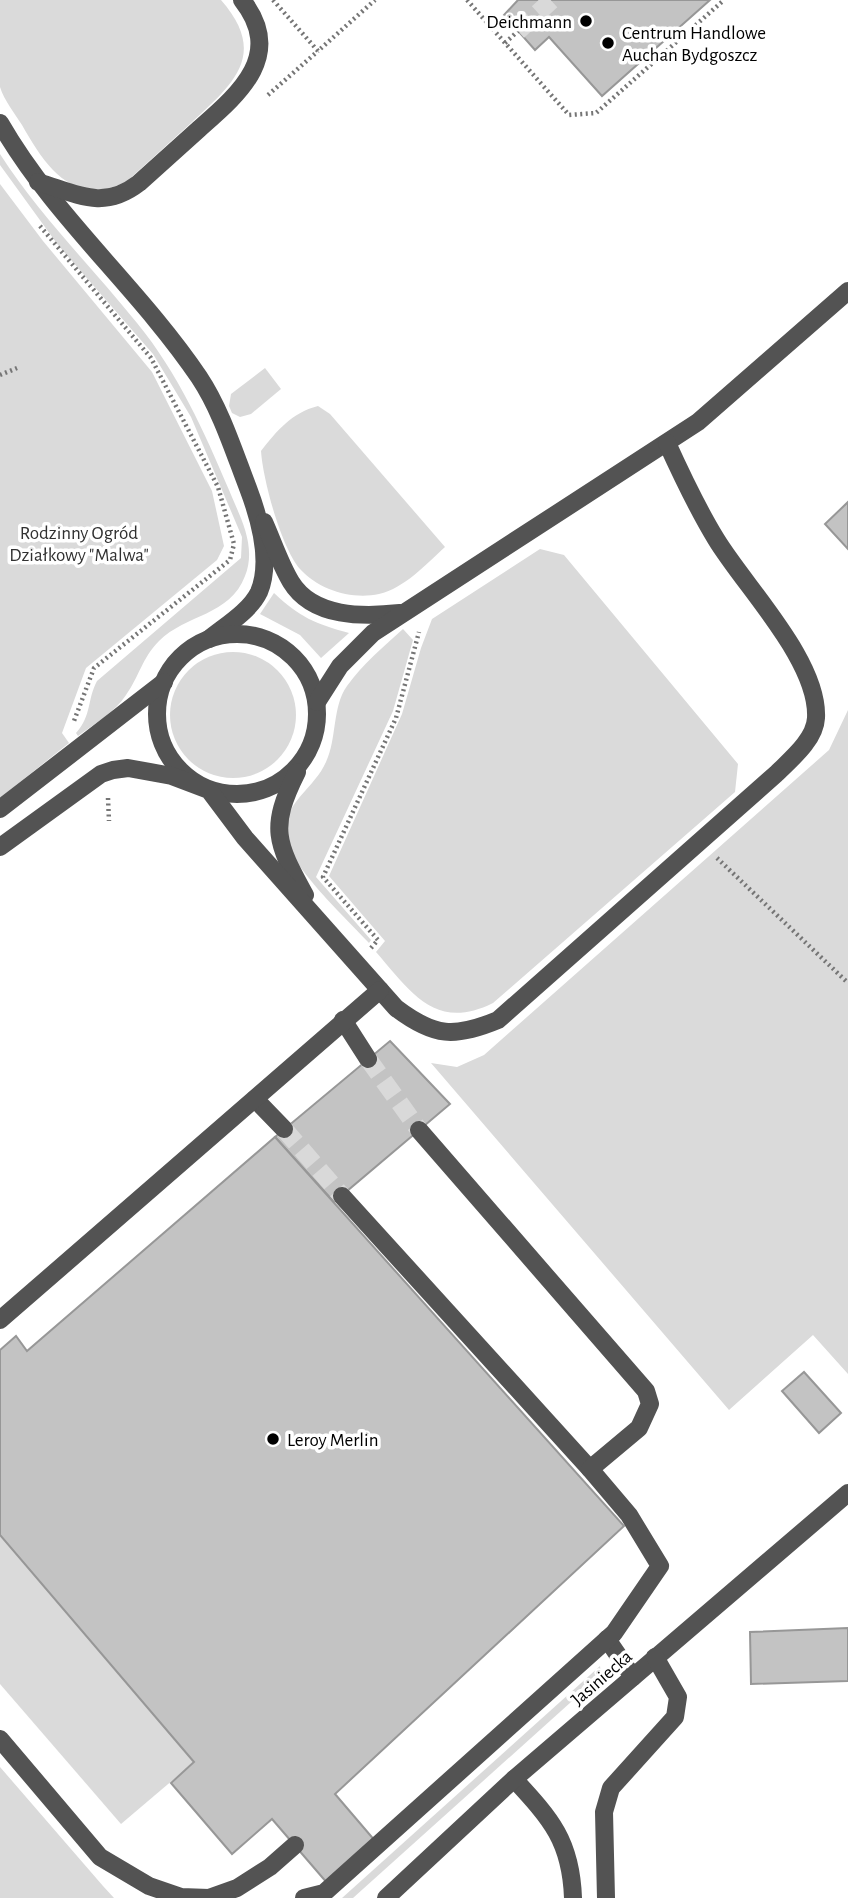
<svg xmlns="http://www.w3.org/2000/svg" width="848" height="1898" viewBox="0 0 848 1898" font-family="'Alegreya Sans',sans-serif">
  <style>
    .green { fill: #dadada }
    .building { fill: #c3c3c3; stroke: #979797; stroke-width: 2 }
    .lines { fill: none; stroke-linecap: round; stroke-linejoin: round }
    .minor-tunnel { stroke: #d9d9d9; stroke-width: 18; stroke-dasharray: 18 9; stroke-linecap: butt }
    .path { stroke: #757575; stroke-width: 4.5; stroke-dasharray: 2 3.5; stroke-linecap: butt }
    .minor { stroke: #535353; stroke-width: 18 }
    .poi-dot { fill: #000; stroke: #fff; stroke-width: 2.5 }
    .labels { text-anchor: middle; stroke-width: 7; stroke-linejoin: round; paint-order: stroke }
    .poi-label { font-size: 19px; fill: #000; stroke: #fff; text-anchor: start }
    .park-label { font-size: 19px; fill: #313131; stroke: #fff }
    .street-label { font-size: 19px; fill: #000; stroke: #fff }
  </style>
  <rect width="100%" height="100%" fill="#fff"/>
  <!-- green -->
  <g class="green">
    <path d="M 0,0 L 221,0 C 269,55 233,84 190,124 C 169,143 148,162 126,182 C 72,207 46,167 22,125 C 15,114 4,100 0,87 C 0,69 0,21 0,0 Z"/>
    <path d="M 0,154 C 40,216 91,266 137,323 C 178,373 204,431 229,490 C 240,517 257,546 245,576 C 230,616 186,614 159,641 C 142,658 139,677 126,695 C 115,712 94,724 78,736 L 76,733 C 92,715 87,700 97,681 L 241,558 L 242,537 L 191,417 L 153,354 L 58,245 L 0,165 Z"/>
    <polygon points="0,184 43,241 152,372 212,491 224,546 217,560 86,668 62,733 69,743 0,798"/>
    <polygon points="265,368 281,389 251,414 240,417 232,413 229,406 231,394"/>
    <path d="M 318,406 L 330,414 L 445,547 C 426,564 405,588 379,594 C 352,600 319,590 300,569 C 281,547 263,480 261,451 C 277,431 291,413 318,406 Z"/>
    <path d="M 540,549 L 564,555 L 738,764 L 735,792 L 493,1003 C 435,1032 410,991 376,952 L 385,941 L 329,876 L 402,714 L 421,648 L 432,619 Z"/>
    <path d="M 274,593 C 299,617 316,624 349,633 L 321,658 L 300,635 L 260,614 Z"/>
    <path d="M 403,629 L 413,640 L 393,711 L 316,877 L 371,940 L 369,943 C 349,921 286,863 285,834 C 284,802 314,789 326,762 C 337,739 332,707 347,686 C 363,664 383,647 403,629 Z"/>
    <circle cx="233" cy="715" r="63"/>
    <polygon points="848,710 848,1374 813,1335 729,1410 431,1063 457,1067 484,1055 829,750"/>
    <polygon points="0,1535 194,1762 121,1824 0,1684"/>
    <polygon points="600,1666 601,1675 353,1898 342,1898"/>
    <polygon points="0,1767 103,1886 114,1898 0,1898"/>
  </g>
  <!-- building -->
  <g class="building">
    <polygon points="518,0 710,0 602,96 549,37 535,50 504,15"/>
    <polygon points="848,502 848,549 825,524"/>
    <polygon points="390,1041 450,1104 334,1202 275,1137"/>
    <polygon points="275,1137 624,1526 335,1794 376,1842 328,1884 272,1819 232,1854 171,1783 194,1762 0,1535 0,1350 16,1336 27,1351"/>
    <polygon points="804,1372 841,1413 819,1433 782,1391"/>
    <polygon points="848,1628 848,1681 751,1684 750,1632"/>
  </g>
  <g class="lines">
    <!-- minor-tunnel -->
    <g class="minor-tunnel">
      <polyline points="518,31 552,0"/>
      <polyline points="368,1059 419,1130"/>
      <polyline points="284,1129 342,1196"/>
    </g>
    <!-- path -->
    <g class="path">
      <polyline points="273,0 318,51 375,0"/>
      <polyline points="467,0 569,115 596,113 724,0"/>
      <polyline points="505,43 518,31"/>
      <polyline points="268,95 318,51"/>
      <polyline points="40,226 151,358 218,487 234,544 230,560 94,668 74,721"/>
      <polyline points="0,375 17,368"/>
      <polyline points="108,798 109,821"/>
      <polyline points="717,858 848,983"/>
      <polyline points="371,948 378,940 323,877 396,718 419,632"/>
    </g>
    <!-- minor -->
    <g class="minor">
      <path d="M 0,123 C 54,217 138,287 199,377 C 221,410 234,452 248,488 C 259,517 272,561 259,592 C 250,611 225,626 209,639"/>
      <path d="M 38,182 C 77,194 103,211 139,183 C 159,165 179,147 199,129 C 240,93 285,55 242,0"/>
      <path d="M 264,522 C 273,542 280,564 291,582 C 313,618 364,617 400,613"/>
      <circle cx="237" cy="714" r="80"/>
      <polyline points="317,702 340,666 373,633 698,422 848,291"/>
      <path d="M 297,772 C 269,828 276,842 305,895"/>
      <polyline points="0,809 164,682"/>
      <path d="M 0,847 L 101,774 L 113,770 L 128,768 L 172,776 L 209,790 L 245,838 L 396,1008 C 434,1037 455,1038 498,1020 L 776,774 C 790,760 815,740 816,718 C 819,661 745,587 716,539 C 697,508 682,476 667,443"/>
      <polyline points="343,1020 368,1059"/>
      <polyline points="255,1099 284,1129"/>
      <polyline points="342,1196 590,1469"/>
      <polyline points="0,1320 380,990"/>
      <polyline points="607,1639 633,1677"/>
      <polyline points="0,1739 100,1857 149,1886 181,1897 209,1898 237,1888 270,1867 295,1845"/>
      <path d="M 514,1779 C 551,1819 571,1841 573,1898"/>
      <polyline points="304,1898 324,1893 614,1633 660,1566 629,1515 590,1469 639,1428 650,1404 646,1391 419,1130"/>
      <polyline points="386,1898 514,1779 848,1493"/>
      <polyline points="606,1898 604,1812 611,1788 675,1717 678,1697 655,1657"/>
    </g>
  </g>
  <!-- markers -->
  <g class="poi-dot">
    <circle cx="586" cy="21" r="7"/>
    <circle cx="608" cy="43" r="7"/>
    <circle cx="273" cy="1439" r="7"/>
  </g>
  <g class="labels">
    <!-- poi labels -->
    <g class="poi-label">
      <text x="572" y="28" text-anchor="end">Deichmann</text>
      <text x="622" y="39">Centrum Handlowe<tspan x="622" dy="22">Auchan Bydgoszcz</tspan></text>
      <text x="287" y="1446">Leroy Merlin</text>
    </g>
    <!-- park labels -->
    <g class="park-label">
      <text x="79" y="539">Rodzinny Ogród<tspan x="79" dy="22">Działkowy "Malwa"</tspan></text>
    </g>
    <!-- street labels -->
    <g class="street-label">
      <text transform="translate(601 1677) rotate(-41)" y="7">Jasiniecka</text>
    </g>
  </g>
</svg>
